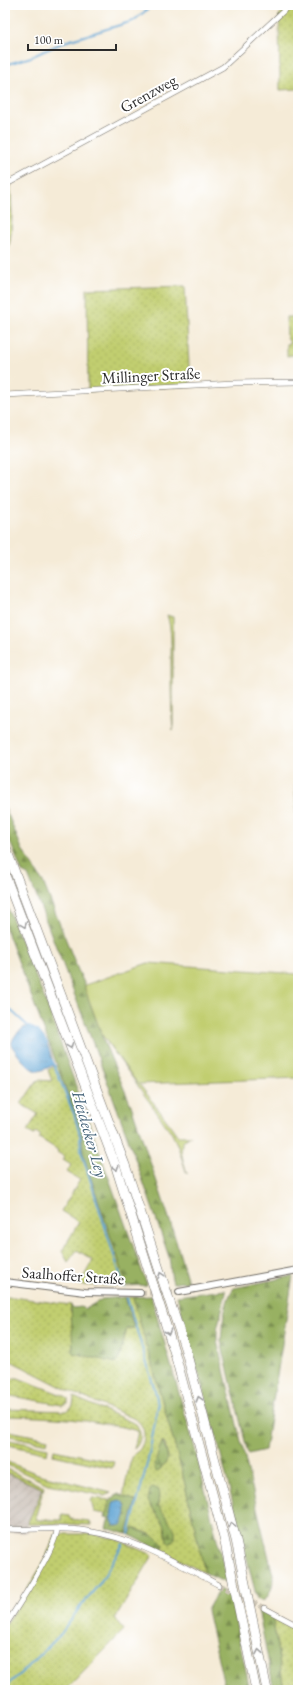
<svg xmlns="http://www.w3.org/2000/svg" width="303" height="1695" viewBox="0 0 303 1695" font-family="'EB Garamond',serif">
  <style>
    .industrial { fill: url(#industrial-furrows) }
    .grass { fill: url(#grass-dots); stroke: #767c4d; fill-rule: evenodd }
    .forest { fill: url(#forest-firs); stroke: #626e46; fill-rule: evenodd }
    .park { fill: #c1ce6f; stroke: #767c4d }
    .water { fill: url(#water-ripples); stroke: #44677f }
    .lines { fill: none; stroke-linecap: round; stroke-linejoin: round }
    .stream { stroke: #5da3d3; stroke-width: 2 }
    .minor-tunnel { stroke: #cdc5b5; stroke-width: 5; stroke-dasharray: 5 2.5; stroke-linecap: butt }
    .tertiary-tunnel { stroke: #cdc5b5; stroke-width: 6; stroke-dasharray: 6 3; stroke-linecap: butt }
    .minor-casing { stroke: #726e67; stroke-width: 6 }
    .tertiary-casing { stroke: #726e67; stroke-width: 8 }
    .motorway-casing { stroke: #726e67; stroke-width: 10 }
    .minor { stroke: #fff; stroke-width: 5 }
    .tertiary { stroke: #fff; stroke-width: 6 }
    .motorway { stroke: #fff; stroke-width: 9 }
    .oneway { stroke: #a0a0a0 }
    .labels { text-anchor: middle; stroke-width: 4; stroke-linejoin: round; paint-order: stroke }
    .street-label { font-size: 16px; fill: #2b2b2b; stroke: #fff }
    .water-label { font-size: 17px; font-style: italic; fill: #426177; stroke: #fff }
  </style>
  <defs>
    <pattern id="industrial-furrows" width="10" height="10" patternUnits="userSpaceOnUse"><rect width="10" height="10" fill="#ccc2b9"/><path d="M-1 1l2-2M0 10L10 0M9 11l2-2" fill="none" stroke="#afa79f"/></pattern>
    <pattern id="grass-dots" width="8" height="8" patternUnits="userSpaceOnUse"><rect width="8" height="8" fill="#c1ce6f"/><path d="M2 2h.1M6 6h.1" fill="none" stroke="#a6b160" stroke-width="1.8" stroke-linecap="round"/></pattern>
    <pattern id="forest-firs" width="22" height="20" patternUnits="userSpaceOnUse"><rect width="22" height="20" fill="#98b162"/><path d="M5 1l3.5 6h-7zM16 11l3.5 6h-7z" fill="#7c9051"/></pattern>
    <pattern id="water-ripples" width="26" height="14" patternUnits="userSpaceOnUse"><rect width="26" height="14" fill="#5da3d3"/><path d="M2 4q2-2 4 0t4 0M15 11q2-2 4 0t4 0" fill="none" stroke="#4d85ab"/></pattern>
  </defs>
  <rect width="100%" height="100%" fill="#fff"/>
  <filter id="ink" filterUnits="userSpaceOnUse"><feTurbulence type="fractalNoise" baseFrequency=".025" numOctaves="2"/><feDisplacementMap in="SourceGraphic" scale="8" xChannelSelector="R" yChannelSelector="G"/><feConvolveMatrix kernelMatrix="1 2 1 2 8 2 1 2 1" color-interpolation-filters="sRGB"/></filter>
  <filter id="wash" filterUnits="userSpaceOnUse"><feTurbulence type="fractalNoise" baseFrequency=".012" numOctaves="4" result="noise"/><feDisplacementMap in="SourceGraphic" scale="16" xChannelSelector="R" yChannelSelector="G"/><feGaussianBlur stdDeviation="0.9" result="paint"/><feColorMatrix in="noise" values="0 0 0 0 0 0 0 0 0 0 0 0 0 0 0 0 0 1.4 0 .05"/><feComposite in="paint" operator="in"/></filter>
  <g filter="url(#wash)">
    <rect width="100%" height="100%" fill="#f5ebd7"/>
    <!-- industrial -->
    <polygon class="industrial" points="5,1472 43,1489 27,1523 28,1533 5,1532"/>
    <!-- grass -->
    <g class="grass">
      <polygon points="286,5 298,5 298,89 280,90 279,15 288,7"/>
      <path d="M 10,182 C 13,214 13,231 6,262 L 5,258 L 5,185 Z"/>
      <polygon points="185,286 190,386 88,391 87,289"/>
      <polygon points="286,317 298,317 297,358 293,355 287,356 287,344 290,343 287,338"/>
      <path d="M 167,615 L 173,617 L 173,731 C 171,708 171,685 171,662 C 171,647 172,630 167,615 Z"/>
      <polygon points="298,784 298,888 295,785"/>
      <path d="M 102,1035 C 127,1069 154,1102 178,1136 L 191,1136 C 189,1137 185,1139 183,1142 C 178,1149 185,1165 187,1174 L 177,1144 L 172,1134 Z"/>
      <polygon points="57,1065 80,1128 83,1155 126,1282 125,1286 79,1285 93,1260 77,1250 68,1262 62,1251 79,1222 61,1211 80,1180 67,1172 71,1165 63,1160 65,1157 57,1152 58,1150 39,1138 41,1136 36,1132 34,1135 27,1131 38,1114 21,1104 36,1082 38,1080 52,1081 48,1070"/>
      <path d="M 8,1297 L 13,1297 L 71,1305 L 70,1311 L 119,1359 L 127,1328 L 134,1328 L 125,1297 L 133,1297 L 182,1471 L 205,1573 L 162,1551 L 163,1547 C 160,1535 144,1532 133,1528 L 130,1535 L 127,1534 L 136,1501 L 123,1496 C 125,1488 129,1462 133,1456 C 134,1453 138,1452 140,1449 C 146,1439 146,1426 135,1419 L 69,1391 L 5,1358 L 5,1299 ZM 162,1442 L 165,1443 L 168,1459 L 154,1468 ZM 159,1496 L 158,1505 L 166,1517 L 167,1539 L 165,1526 L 148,1501 Z"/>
      <path d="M 14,1378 L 18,1378 L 65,1396 L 68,1399 L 68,1403 L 62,1405 L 11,1396 C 5,1390 5,1382 14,1378 Z"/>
      <path d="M 74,1397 L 136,1424 C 142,1432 142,1442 134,1449 L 138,1431 C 95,1419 50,1417 5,1416 L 5,1409 L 67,1411 L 73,1406 Z"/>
      <polygon points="5,1430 48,1439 47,1444 5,1435"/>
      <polygon points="5,1439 48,1448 47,1454 5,1444"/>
      <polygon points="54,1450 114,1462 112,1468 53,1455"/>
      <polygon points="5,1461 38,1474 111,1493 104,1496 48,1484 5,1464"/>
      <polygon points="5,1468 44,1487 36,1515 37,1520 62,1520 62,1515 69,1516 70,1519 90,1521 91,1525 69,1524 27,1524 43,1489 5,1472"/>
      <polygon points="93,1498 110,1500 106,1514 94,1512 91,1500"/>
      <polygon points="56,1534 93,1534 116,1539 153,1555 115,1619 124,1630 66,1690 5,1690 5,1626 42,1565"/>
      <polygon points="272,1615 298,1629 298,1679 293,1684 298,1687 298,1690 284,1690"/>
    </g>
    <!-- forest -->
    <g class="forest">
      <path d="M 5,807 L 22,849 L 43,882 L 78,970 L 85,985 L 85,989 L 104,1042 L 131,1105 L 170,1221 L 188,1282 L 173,1283 C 170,1274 171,1267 169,1257 C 126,1128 78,1002 28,875 L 22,872 L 5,829 Z"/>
      <polygon points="5,901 46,1002 147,1285 125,1286 126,1282 83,1155 82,1140 75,1113 5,926"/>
      <path d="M 293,1276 L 265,1450 L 248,1454 L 221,1341 C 222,1327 225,1298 234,1288 Z"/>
      <path d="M 225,1290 L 226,1293 L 217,1330 L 217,1341 L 273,1575 C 274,1584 270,1599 261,1601 L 257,1599 L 219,1447 L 177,1296 Z"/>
      <polygon points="151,1296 194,1445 228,1584 205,1573 182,1471 133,1297"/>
      <polygon points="125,1297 134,1328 127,1328 119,1359 116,1363 73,1353 71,1305 74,1308 81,1307 85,1309 102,1299"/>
      <polygon points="163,1441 168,1459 158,1472 155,1471 154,1468 159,1450"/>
      <polygon points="153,1487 159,1490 158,1505 175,1530 175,1539 170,1544 167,1541 165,1526 148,1501 150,1490"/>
      <path d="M 118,1494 L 136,1501 L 127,1534 L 106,1528 L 109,1518 L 105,1517 L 110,1500 ZM 126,1505 L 123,1522 L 112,1522 L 111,1512 Z"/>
      <polygon points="133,1528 156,1537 163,1544 162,1551 130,1535"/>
      <polygon points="219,1589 230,1596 250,1690 225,1690 207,1610"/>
      <polygon points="258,1609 272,1615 284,1690 274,1690"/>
    </g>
    <!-- park -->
    <polygon class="park" points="148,963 298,974 298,1078 138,1084 102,1035 85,989 85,985"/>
    <!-- water -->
    <g class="water">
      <path d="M 25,1027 C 46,1027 49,1050 54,1065 C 49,1067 44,1070 39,1071 C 30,1073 16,1052 11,1045 L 13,1039 L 17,1033 Z"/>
      <path d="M 119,1500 C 130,1503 126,1517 121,1525 L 115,1526 C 110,1520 111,1509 114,1502 Z"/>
    </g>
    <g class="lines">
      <!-- stream -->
      <g class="stream">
        <polyline points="5,65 31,57 64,42 133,21 153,5"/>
        <polyline points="5,1005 29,1027 38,1031 47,1043"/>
        <polyline points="52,1060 74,1114 80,1135 81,1151 124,1287"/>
        <polyline points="127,1298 156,1394 158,1406 148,1460 129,1534"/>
        <polyline points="5,1687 31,1664 61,1634 77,1611 100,1583 123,1544"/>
      </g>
    </g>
  </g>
  <g filter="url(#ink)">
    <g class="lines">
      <!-- minor-tunnel -->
      <polyline class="minor-tunnel" points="219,1585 264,1608"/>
      <!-- tertiary-tunnel -->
      <polyline class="tertiary-tunnel" points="140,1293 179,1292"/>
      <!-- minor casing -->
      <g class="minor-casing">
        <g id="minor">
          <polyline points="5,185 223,67 290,5"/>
          <polyline points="5,395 234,383 298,382"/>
          <path d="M 5,1529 C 32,1531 60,1526 87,1531 C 135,1538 176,1563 219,1585"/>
          <polyline points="264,1608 298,1626"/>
          <path d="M 5,1626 C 16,1609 57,1547 57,1529"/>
        </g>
      </g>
      <!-- tertiary casing -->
      <g class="tertiary-casing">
        <g id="tertiary">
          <polyline points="5,1282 85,1292 140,1293"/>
          <polyline points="179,1292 298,1270"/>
        </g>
      </g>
      <!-- motorway casing -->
      <g class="motorway-casing">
        <g id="motorway">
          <polyline points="5,846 125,1165 186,1351 236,1540 267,1690"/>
          <polyline points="5,875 115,1164 175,1354 224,1538 256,1690"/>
        </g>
      </g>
      <!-- minor -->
      <use href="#minor" class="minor"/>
      <!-- tertiary -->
      <use href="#tertiary" class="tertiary"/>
      <!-- motorway -->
      <use href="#motorway" class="motorway"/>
    </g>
    <!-- one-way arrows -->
    <defs><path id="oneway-chevron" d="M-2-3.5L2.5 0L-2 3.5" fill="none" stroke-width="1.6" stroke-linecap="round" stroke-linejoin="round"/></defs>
    <g class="oneway">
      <use href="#oneway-chevron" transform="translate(24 925) rotate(69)"/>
      <use href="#oneway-chevron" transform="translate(70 1046) rotate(69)"/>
      <use href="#oneway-chevron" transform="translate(116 1168) rotate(72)"/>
      <use href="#oneway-chevron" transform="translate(161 1275) rotate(-108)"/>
      <use href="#oneway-chevron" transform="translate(168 1332) rotate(73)"/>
      <use href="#oneway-chevron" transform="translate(199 1399) rotate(-106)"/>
      <use href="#oneway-chevron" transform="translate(232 1525) rotate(-104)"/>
      <use href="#oneway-chevron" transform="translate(259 1652) rotate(-101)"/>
    </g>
  </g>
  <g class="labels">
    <!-- street labels -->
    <g class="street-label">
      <text transform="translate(148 93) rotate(-29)" y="6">Grenzweg</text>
      <text transform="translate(151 375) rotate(-3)" y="6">Millinger Straße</text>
      <text transform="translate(73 1275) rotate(4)" y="6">Saalhoffer Straße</text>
    </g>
    <!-- water labels -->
    <g class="water-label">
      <text transform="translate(90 1134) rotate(74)" y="6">Heidecker Ley</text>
    </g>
  </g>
  <!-- margin -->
  <rect width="303" height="1695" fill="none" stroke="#fff" stroke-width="20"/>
  <!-- scale -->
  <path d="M28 44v6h88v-6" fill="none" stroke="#2b2b2b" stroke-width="2"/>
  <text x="34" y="44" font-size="12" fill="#2b2b2b" stroke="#ffffff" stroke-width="3" paint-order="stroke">100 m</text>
</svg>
